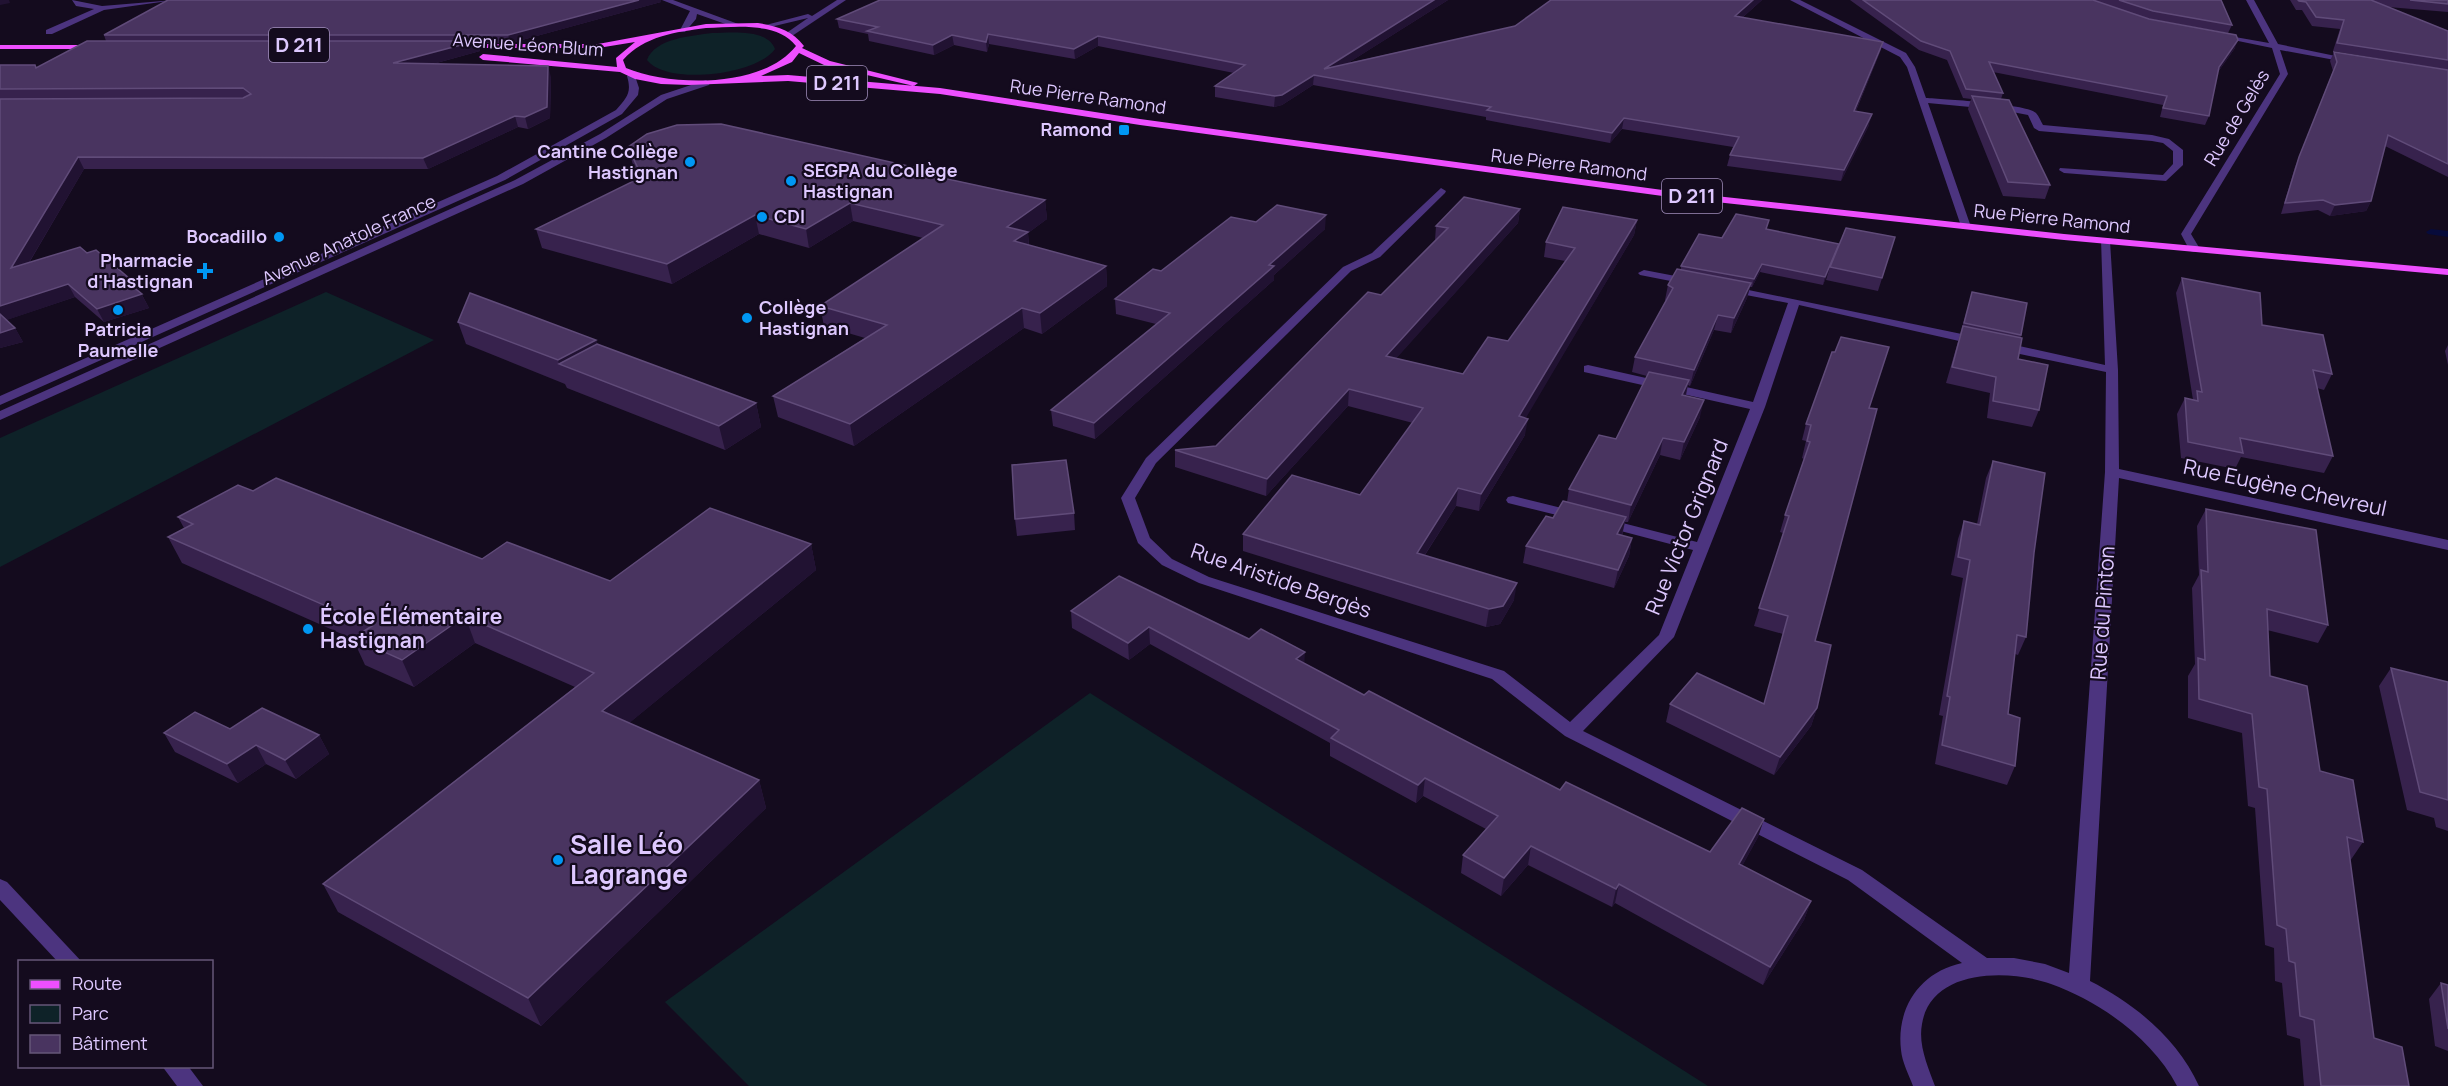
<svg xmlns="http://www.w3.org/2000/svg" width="2448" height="1086" viewBox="0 0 2448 1086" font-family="Manrope,sans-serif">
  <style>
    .green { fill: #0e2228 }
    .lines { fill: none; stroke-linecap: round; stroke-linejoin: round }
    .stream { fill: #070b3b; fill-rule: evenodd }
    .minor { fill: #4c347f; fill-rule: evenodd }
    .major { fill: #ee4fff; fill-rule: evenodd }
    .wall { fill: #37224d }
    .shaded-wall { fill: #211232 }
    .building { fill: #493460; stroke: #604b79; stroke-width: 1.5 }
    .poi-dot { fill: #0097f3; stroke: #140b1e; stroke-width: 2 }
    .labels { text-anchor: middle; stroke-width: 4.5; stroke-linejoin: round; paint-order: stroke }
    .far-street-label { font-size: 18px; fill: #dec8ff; stroke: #140b1e }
    .far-poi-label { font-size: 18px; font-weight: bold; fill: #dec8ff; stroke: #140b1e; text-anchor: end }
    .shield { fill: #140b1e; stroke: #a18fbc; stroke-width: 1.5 }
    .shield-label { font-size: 20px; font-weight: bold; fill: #dec8ff }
    .street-label { font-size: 21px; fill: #dec8ff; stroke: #140b1e }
    .poi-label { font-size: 21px; font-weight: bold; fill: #dec8ff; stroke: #140b1e; text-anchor: start }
    .near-poi-label { font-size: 26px; font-weight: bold; fill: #dec8ff; stroke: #140b1e; text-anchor: start }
  </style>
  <rect width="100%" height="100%" fill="#140b1e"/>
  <!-- green -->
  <g class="green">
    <path d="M 712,33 C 730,33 767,28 775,49 C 757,75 667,86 647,60 C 655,38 692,36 712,33 Z"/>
    <polygon points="326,292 434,340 0,567 0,438"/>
    <polygon points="1090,693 1708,1086 749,1086 665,1002"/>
  </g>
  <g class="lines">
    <!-- stream -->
    <polygon class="stream" points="2431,229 2448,231 2448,237 2428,234 2426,232"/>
    <!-- minor -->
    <g class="minor">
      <polygon points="72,0 102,6 175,0 104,10 52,34 46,34 46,30 94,9 76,6"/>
      <polygon points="662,0 673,0 741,25 734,27 697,14 696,19 685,32 679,32 690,11"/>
      <polygon points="837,0 846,0 792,36 785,34 808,18 762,29 758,27 808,14 812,16"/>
      <path d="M 1790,0 L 1800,0 L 1906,53 L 1915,67 L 1926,98 C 1943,99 2028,104 2036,113 C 2039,116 2041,122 2043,125 L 2152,135 L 2169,139 L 2183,150 L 2183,165 L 2166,181 L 2064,173 L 2059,170 L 2060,168 L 2163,175 L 2173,164 L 2173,151 L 2163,143 L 2152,141 L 2039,131 L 2034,128 L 2028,115 L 2002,110 L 1928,103 L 1971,227 L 1962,229 L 1907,67 L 1900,57 Z"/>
      <polygon points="2246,0 2254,0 2278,44 2355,60 2351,63 2280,50 2288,74 2191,234 2200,249 2194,252 2190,251 2181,234 2280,74 2272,48 2214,36 2218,34 2269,43"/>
      <path d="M 631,73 L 635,76 L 639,88 L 638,95 L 622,114 L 505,180 L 0,405 L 0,396 L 497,176 L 616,110 C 627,97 632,93 627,76 Z"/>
      <polygon points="706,80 710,83 709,85 667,99 606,138 523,184 0,420 0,411 515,180 600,134 661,95"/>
      <path d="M 1441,188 L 1446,191 L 1445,193 L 1380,257 L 1351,271 L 1156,463 L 1135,498 L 1150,538 L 1172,559 L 1209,577 L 1504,671 L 1570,722 L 1659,635 L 1693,550 L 1598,525 L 1596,522 L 1603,518 L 1697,542 L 1750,409 L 1584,372 L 1584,366 L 1588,365 L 1753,402 L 1788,303 L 1725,291 L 1725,287 L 1729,286 L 1981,338 L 1983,341 L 1977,345 L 1799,305 L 1765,407 L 1674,637 L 1583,731 L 1862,870 L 1987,958 L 2014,958 L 2045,964 L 2069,973 L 2105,472 L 2106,372 L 2001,350 L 1995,346 L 2001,342 L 2105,365 L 2101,239 L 2110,241 L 2118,370 L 2119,469 L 2448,540 L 2448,550 L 2119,478 L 2090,981 C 2135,1004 2178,1039 2199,1086 L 2177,1086 C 2153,1039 2099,1001 2051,984 C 2010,969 1931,968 1922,1024 C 1918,1045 1928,1067 1935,1086 L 1913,1086 C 1909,1075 1902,1062 1901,1050 C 1896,1008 1920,972 1962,963 L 1848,880 L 1565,736 L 1492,679 L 1199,583 L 1162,565 L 1138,543 L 1121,498 L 1146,458 L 1343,267 L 1372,253 Z"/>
      <polygon points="1644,270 1691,279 1697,282 1691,285 1640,275 1638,273"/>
      <polygon points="1513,496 1582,513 1584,516 1577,520 1508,503 1506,500 1508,497"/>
      <polygon points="0,879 7,882 82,962 58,962 0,900"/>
      <polygon points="162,1066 188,1066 203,1086 177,1086"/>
    </g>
    <!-- major -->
    <g class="major">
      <path d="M 758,23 C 777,26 792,30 804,46 L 802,48 L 830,61 L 918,83 L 914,86 L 824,65 L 799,53 L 792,62 L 761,76 L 788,75 L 940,88 L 1140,119 L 1670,191 L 2064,234 L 2448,269 L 2448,275 L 2064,240 L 1670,197 L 1140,125 L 940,94 L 788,81 L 689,85 L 661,84 L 635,79 L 620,72 L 483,60 L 479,57 L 483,54 L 617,67 L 616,58 L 635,42 L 598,48 L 459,48 L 455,46 L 459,44 L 598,44 L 706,24 ZM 706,28 C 734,27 776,21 796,46 C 763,88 672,87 626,68 L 623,60 C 644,36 676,32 706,28 Z"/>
      <polygon points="0,45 96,45 100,47 96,49 0,49"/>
    </g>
  </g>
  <!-- wall -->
  <g class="wall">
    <polygon points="168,0 661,0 661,2 511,43 477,43 480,51 433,64 551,77 550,118 528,129 518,127 428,169 84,169 29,263 141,293 149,308 104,322 75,297 6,320 15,328 23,342 0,348 0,65 36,68 106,41 104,35"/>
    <polygon points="880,0 1448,0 1348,63 1515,26 1551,0 1762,0 1742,18 1883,42 1880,52 1856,111 1869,125 1841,181 1727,166 1730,155 1733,147 1622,129 1610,143 1486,120 1486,117 1313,85 1282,105 1274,107 1215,97 1215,86 1234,73 1098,46 1075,59 989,44 987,52 954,45 934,55 869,41 868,34 839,28 837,19"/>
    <polygon points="1850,0 2221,0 2232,25 2228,33 2150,19 2235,48 2218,72 2209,116 2205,125 2160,117 2163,105 1993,72 2003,93 2001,99 2050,185 2045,199 2003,196 1968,109 1971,99 1963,98 1947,60 1919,50"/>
    <polygon points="2290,0 2448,0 2448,12 2388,7 2448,31 2448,70 2333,51 2340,29 2312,26 2302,10 2296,10"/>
    <polygon points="2334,52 2448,70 2448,177 2385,146 2371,201 2366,211 2330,216 2318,210 2281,214 2295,167 2333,71 2330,61"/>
    <polygon points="628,147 944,174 944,178 1045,200 1047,219 1028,233 1029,245 1106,266 1107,286 1042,334 1024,328 854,446 778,417 773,396 865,338 824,326 820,306 923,238 853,221 809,248 759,234 672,284 542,248 536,229 639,179 633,165"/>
    <polygon points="1520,209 1518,223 1396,358 1463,374 1508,341 1565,261 1544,257 1546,242 1637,220 1634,235 1525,418 1525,435 1479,511 1456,506 1425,555 1514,600 1500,624 1486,627 1243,551 1243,534 1360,495 1413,423 1348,406 1266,496 1175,467 1175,450 1216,446 1381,295 1435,240 1436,226"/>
    <polygon points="1256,222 1325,229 1274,275 1274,280 1095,439 1053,426 1051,410 1156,324 1116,314 1115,299 1161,271"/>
    <polygon points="1766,230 1839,244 1895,237 1878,291 1826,280 1829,270 1823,285 1760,272 1752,287 1750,287 1747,298 1731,333 1714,330 1690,386 1688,385 1686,396 1700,417 1680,460 1660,455 1628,522 1625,522 1622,536 1632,538 1629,556 1614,588 1523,563 1526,546 1553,518 1567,502 1569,489 1616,439 1647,376 1632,372 1635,357 1666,301 1665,300 1668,285 1681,270 1681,266 1722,238"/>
    <polygon points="2182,278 2262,325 2332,374 2324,390 2317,388 2333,456 2324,473 2241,457 2235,469 2181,458 2177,414 2185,398 2193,400 2176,293"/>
    <polygon points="1970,300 2021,335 2018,359 2039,410 2032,427 1987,418 1990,393 1946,383"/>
    <polygon points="458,322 596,340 597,344 756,403 761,427 725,450 567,388 565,384 466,344"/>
    <polygon points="2448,345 2448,365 2445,351"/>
    <polygon points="1869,408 1815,641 1817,708 1811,726 1774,775 1666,722 1670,704 1764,704 1783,634 1754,626 1783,533 1780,532 1785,515 1804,459 1802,458 1806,441 1802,440 1806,424"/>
    <polygon points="1993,461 2034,553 2026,637 2018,655 2015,654 2008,714 2015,766 2007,785 1935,764 1943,716 1939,715 1963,578 1951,575 1958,539 1964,521 1977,524 1986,478"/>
    <polygon points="253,491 482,559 610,581 811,544 816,570 629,723 759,780 766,808 541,1026 338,912 323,884 575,687 475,643 414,687 365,665 353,639 182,563 168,537 184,528 178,517"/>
    <polygon points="2206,509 2328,625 2318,643 2267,630 2270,676 2320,771 2363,842 2350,861 2374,1038 2409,1086 2304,1086 2300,1039 2287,1035 2282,983 2275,981 2274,948 2265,945 2255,808 2248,806 2242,733 2188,718 2188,676 2195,664 2192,588 2199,575 2197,526"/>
    <polygon points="1074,513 1075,530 1017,536 1015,519"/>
    <polygon points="1071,611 1249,639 1304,663 1364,695 1560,790 1710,852 1764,819 1758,837 1742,866 1811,901 1804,920 1763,985 1615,903 1612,907 1528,865 1501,896 1461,873 1463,855 1486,829 1423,796 1416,803 1330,756 1330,743 1150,644 1129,660 1072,628"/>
    <polygon points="2391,668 2448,682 2448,831 2436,827 2434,818 2407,810 2379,686"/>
    <polygon points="230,729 319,735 329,754 296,779 266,764 238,783 175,752 164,733"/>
    <polygon points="2441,983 2448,985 2448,1051 2435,1046 2429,999"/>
  </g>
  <!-- shaded-wall -->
  <g class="shaded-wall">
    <polygon points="0,0 9,0 10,3 0,5"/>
    <polygon points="639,0 661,0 661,2 511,43 508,35"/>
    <polygon points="1434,0 1448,0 1326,77 1324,69"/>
    <polygon points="1753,0 1762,0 1733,26 1735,16"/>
    <polygon points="988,34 989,44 987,52 986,42"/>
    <polygon points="952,35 954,45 934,55 933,45"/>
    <polygon points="1098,36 1098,46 1075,59 1074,49"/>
    <polygon points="2238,40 2235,48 2215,76 2219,67"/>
    <polygon points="476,41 480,51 396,74 393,63"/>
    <polygon points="1883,42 1880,52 1851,122 1854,111"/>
    <polygon points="548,66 551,77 550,118 528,129 525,117"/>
    <polygon points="1314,75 1313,85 1282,105 1274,107 1275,96"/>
    <polygon points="1872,114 1869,125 1841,181 1844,170"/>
    <polygon points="515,116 518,127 428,169 423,158"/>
    <polygon points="1624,118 1622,129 1610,143 1612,133"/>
    <polygon points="78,157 84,169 18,281 11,268"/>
    <polygon points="1045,200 1047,219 1028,233 1029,251 1016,261 1007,227"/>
    <polygon points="2371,201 2366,211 2330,216 2335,205"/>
    <polygon points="850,203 853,221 809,248 806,229"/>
    <polygon points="1520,209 1518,223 1385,371 1386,356"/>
    <polygon points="755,215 759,234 672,284 667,264"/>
    <polygon points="1326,215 1325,229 1274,275 1274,280 1095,439 1094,423 1269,265"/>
    <polygon points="1637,220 1634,235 1517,433 1519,416"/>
    <polygon points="1839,244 1829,270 1823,285 1825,277"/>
    <polygon points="1762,264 1760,272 1752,287 1754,279"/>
    <polygon points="1106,266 1107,286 1042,334 1040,313"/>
    <polygon points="1751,283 1747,298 1731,333 1734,318"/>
    <polygon points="68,284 75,297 1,322 0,320 0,306"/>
    <polygon points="136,284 149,308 104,322 97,309 132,286"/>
    <polygon points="1022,308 1024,328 854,446 850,424"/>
    <polygon points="1718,315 1714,330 1690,386 1694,370"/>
    <polygon points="15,328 23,342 0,348 0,333"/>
    <polygon points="596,340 603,364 559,364 558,360"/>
    <polygon points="1689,380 1685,397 1682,395"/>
    <polygon points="1349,389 1348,406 1266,496 1267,479"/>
    <polygon points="1704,400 1700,417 1680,460 1684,442"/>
    <polygon points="756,403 761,427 725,450 719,426"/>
    <polygon points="1528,419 1525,435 1479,511 1481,494"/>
    <polygon points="1663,438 1660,455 1628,522 1631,505"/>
    <polygon points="1458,488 1456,506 1415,570 1417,553"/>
    <polygon points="1626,517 1622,534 1614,552 1617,534"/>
    <polygon points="1632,538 1629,556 1614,588 1618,570"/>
    <polygon points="811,544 816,570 611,738 602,711"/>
    <polygon points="1517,583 1514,600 1500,624 1486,627 1489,609"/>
    <polygon points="465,616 475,643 414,687 402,660"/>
    <polygon points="1149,627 1150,644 1129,660 1128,643"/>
    <polygon points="1305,652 1304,669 1296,659"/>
    <polygon points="1817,708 1811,726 1774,775 1780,757"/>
    <polygon points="319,735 329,754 296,779 285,760"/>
    <polygon points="256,745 266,764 238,783 227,764"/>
    <polygon points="1425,778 1423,796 1416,803 1418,785"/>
    <polygon points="759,780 766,808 541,1026 528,998"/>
    <polygon points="1764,819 1758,837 1733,883 1739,864"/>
    <polygon points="1531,846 1528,865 1501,896 1504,878"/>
    <polygon points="1619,884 1615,903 1612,907 1616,889"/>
    <polygon points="1811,901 1804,920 1763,985 1770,967"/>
  </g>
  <!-- building -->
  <g class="building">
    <polygon points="168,0 639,0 508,35 104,35"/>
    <polygon points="880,0 1434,0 1324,69 1515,26 1551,0 1753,0 1735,16 1883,42 1854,111 1872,114 1844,170 1730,155 1739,137 1624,118 1612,133 1487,110 1491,107 1314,75 1282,95 1275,96 1215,86 1245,65 1098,36 1074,49 988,34 986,42 952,35 933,45 867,31 878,27 837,19"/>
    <polygon points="1863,0 2093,0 2149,19 2236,35 2238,40 2219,67 2209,116 2163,108 2167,96 1989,62 2003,93 1966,89 1950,51 1921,41"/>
    <polygon points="2119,0 2221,0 2232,25 2153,11"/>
    <polygon points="2298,0 2371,0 2448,31 2448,60 2337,43 2344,20 2316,17 2306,2 2299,1"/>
    <polygon points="2410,0 2448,0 2448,4"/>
    <polygon points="87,41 476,41 393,63 548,66 547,107 525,117 515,116 423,158 78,157 11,268 80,247 87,253 96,250 136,284 132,286 142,294 97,309 68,284 0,306 0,99 243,98 251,94 243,88 0,89 0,65 35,65 36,68"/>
    <polygon points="2334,52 2448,70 2448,164 2388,135 2371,201 2335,205 2323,200 2285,203 2299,157 2337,62"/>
    <polygon points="1972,96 2009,100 2050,185 2008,182"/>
    <polygon points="721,124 944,174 938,177 1045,200 1007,227 1028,232 1014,241 1106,266 1040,313 1022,308 850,424 773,396 887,325 820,306 943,225 850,203 806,229 755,215 667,264 536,229 642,177 628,147 647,134 677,125"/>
    <polygon points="1464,197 1520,209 1386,356 1463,374 1488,337 1508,341 1575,248 1546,242 1563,207 1637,220 1519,416 1528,419 1481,494 1458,488 1417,553 1517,583 1503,606 1489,609 1243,534 1292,475 1360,495 1423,408 1349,389 1267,479 1175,450 1216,446 1368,292 1381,295 1448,228 1436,226"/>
    <polygon points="1277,205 1326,215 1269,265 1274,266 1094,423 1051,410 1170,313 1115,299 1153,269 1161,271 1231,217 1256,222"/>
    <polygon points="1736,214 1769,220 1766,229 1839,244 1825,277 1762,264 1754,279 1681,266 1699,234 1722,238"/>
    <polygon points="1846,228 1895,237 1882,278 1830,267"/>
    <polygon points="1677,269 1751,283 1734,318 1718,315 1694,370 1635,357 1673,288 1668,285"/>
    <polygon points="2182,278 2260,293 2262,325 2323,335 2332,374 2313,370 2333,456 2240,438 2243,453 2188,442 2185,398 2198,401 2197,391 2202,392"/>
    <polygon points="1972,292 2027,303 2021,335 1964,323"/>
    <polygon points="470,293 596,340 558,360 458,322"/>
    <polygon points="0,314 15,328 0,333"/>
    <polygon points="1963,326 2022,338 2018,359 2048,365 2039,410 1993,401 1996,377 1952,367"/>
    <polygon points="1841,337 1889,347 1869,408 1877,409 1815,641 1831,645 1817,708 1780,757 1670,704 1697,673 1764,704 1788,616 1759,608 1789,516 1785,515 1810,442 1807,441 1811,425 1806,424 1832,352 1835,352"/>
    <polygon points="597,344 756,403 719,426 559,364"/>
    <polygon points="1649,372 1689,380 1682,395 1704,400 1684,442 1663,438 1631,505 1569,489 1599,435 1616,439"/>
    <polygon points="1066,460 1074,513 1015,519 1012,465"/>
    <polygon points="1993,461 2045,473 2034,553 2026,637 2017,635 2008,714 2020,718 2015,766 1942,745 1950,697 1947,696 1970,560 1958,557 1964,521 1980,525"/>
    <polygon points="276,478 482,559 507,542 610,581 710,508 811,544 602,711 759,780 528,998 323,884 594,673 465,616 402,660 353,638 372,626 168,537 193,524 178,517 238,485 253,491"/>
    <polygon points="1563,501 1626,517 1617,534 1632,538 1618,570 1526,546 1546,516 1553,518"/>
    <polygon points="2206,509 2316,530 2328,625 2267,609 2270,676 2307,686 2320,771 2353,780 2363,842 2347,837 2374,1038 2402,1047 2409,1086 2321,1086 2314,1020 2300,1016 2295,963 2289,961 2286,929 2277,925 2267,789 2259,787 2252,714 2199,699 2198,658 2205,660 2201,570 2208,572"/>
    <polygon points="1119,576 1249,639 1261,629 1305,652 1296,659 1364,695 1369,691 1560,790 1566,782 1710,852 1742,808 1764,819 1739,864 1811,901 1770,967 1619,884 1616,889 1531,846 1504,878 1463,855 1498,816 1425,778 1418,785 1331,738 1339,730 1149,627 1128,643 1071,611"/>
    <polygon points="2391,668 2448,682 2448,800 2420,792"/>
    <polygon points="262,708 319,735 285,760 256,745 227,764 164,733 195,712 230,729"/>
    <polygon points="2441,983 2448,985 2448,1029"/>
  </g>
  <!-- markers -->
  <g class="poi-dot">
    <rect x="1118" y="124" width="12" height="12" rx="3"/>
    <circle cx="690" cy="162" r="6"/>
    <circle cx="791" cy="181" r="6"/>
    <circle cx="762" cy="217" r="6"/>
    <circle cx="279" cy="237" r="6"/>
    <path d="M202 262h6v6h6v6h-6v6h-6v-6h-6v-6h6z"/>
    <circle cx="118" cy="310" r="6"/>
    <circle cx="747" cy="318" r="6"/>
    <circle cx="308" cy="629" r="6"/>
    <circle cx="558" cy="860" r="6"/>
  </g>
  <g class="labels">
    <!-- far-street labels -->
    <g class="far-street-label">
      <text transform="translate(528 45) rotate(4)" y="6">Avenue Léon Blum</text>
      <text transform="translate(1088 97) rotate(8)" y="6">Rue Pierre Ramond</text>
      <text transform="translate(2237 118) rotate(-59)" y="6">Rue de Gelès</text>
      <text transform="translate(1569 165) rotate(7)" y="6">Rue Pierre Ramond</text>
      <text transform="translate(2052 219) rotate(6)" y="6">Rue Pierre Ramond</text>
      <text transform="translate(349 240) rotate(-25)" y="6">Avenue Anatole France</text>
    </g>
    <!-- far-poi labels -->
    <g class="far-poi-label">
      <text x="1112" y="136">Ramond</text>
      <text x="678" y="158">Cantine Collège<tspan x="678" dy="21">Hastignan</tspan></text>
      <text x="803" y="177" text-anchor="start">SEGPA du Collège<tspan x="803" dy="21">Hastignan</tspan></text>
      <text x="774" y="223" text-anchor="start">CDI</text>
      <text x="267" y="243">Bocadillo</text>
      <text x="193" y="267">Pharmacie<tspan x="193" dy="21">d'Hastignan</tspan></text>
      <text x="759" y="314" text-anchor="start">Collège<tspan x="759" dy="21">Hastignan</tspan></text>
      <text x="118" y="336" text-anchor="middle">Patricia<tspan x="118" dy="21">Paumelle</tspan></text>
    </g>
    <!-- shield labels -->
    <g class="shield">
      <rect x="269" y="28" width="60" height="34" rx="4.5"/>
      <rect x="807" y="66" width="60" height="34" rx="4.5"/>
      <rect x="1662" y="179" width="60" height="34" rx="4.5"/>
    </g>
    <g class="shield-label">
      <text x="299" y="52">D 211</text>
      <text x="837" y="90">D 211</text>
      <text x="1692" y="203">D 211</text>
    </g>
    <!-- street labels -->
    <g class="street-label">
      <text transform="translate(2285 488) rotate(12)" y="7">Rue Eugène Chevreul</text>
      <text transform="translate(1687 527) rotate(-68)" y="7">Rue Victor Grignard</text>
      <text transform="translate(1281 581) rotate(19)" y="7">Rue Aristide Bergès</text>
      <text transform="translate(2103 613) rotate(-86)" y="7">Rue du Pinton</text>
    </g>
    <!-- poi labels -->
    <g class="poi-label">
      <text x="320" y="624">École Élémentaire<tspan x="320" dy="24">Hastignan</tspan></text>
    </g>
    <!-- near-poi labels -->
    <g class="near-poi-label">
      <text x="570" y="854">Salle Léo<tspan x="570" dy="30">Lagrange</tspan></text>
    </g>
  </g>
  <!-- legend -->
  <rect x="18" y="960" width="195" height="108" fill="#140b1e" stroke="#655778" stroke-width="1.5"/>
  <rect x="30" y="980" width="30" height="9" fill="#ee4fff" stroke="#655778" stroke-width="1.5"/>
  <text x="72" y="990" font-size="18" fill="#dec8ff">Route</text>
  <rect x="30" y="1005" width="30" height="18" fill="#0e2228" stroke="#655778" stroke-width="1.5"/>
  <text x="72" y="1020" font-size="18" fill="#dec8ff">Parc</text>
  <rect x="30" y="1035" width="30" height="18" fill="#493460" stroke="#655778" stroke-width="1.5"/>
  <text x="72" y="1050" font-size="18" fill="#dec8ff">Bâtiment</text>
</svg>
